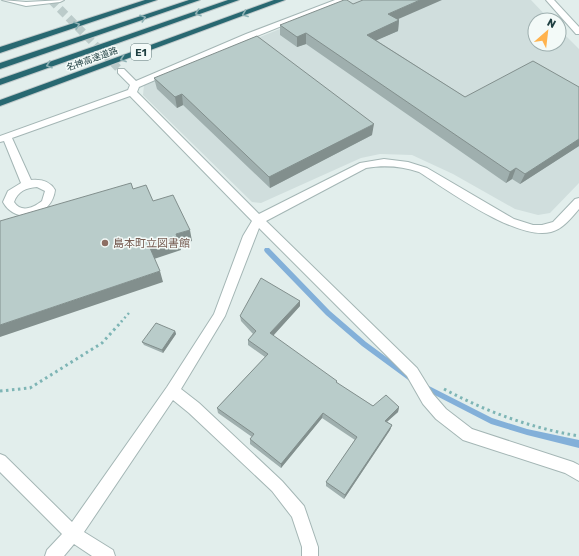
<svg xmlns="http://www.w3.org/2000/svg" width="579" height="556" viewBox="0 0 579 556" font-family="Rubik,'Noto Sans JP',sans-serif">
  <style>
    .built { fill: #d0dedd }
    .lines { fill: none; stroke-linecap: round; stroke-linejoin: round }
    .stream { fill: #83b0d9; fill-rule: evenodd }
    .minor-tunnel { stroke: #bbcbca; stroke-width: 8; stroke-dasharray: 8 4.5; stroke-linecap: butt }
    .minor-casing { stroke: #a4b6b5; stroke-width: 2 }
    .highway-casing { stroke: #c0c9ca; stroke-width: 2 }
    .path-far1 { stroke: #7eb5b5; stroke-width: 2.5; stroke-dasharray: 2 3; stroke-linecap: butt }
    .path { stroke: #7eb5b5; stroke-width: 3; stroke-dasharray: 2.5 3.5; stroke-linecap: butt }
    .minor { fill: #fff; fill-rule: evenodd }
    .highway { fill: #286871; fill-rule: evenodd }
    .wall { fill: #9fafae }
    .shaded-wall { fill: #828f8d }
    .building { fill: #b9ccca; stroke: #828f8d }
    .oneway { stroke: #8eb1b4 }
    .education-dot { fill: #8d6e63; stroke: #f3faf8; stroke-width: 1.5 }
    .labels { text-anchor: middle; stroke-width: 3; stroke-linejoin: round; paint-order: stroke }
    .far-street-label { font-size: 9px; fill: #1f3f41; stroke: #f3faf8 }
    .shield { fill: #f3faf8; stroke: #5f7778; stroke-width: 1 }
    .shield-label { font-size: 10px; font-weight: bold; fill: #1f3f41 }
    .education-label { font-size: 11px; fill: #785e54; stroke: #f3faf8; text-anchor: start }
  </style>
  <rect width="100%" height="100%" fill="#e2eeec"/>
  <!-- built -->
  <polygon class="built" points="351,0 531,0 550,20 535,20 535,44 559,44 559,29 579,49 579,183 550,213 538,215 515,209 453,174 412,155 380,154 361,158 261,203 252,202 143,95 144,85 149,82"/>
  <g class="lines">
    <!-- stream -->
    <g class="stream">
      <polygon points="265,248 269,248 330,311 366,342 415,378 416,380 415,382 413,383 411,382 362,346 326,315 265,252 264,250"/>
      <polygon points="425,384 492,418 527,429 579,440 579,448 527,435 491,424 423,389 422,387 423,385"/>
    </g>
    <!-- minor-tunnel -->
    <polyline class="minor-tunnel" points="51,0 121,71"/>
    <!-- minor casing -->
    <g class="minor-casing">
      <g id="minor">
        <polygon points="2,0 26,2 64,0 60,2 26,6"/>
        <path d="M 335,0 L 346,0 L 252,38 L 139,87 L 137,92 L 259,214 L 360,163 L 384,159 L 408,162 L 427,168 L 514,219 L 533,225 L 542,225 L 553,222 L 575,199 L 579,198 L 579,209 C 571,218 563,229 551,232 C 517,241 449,191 419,172 C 401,166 385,165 366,168 L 266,221 L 417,368 L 433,394 L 446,409 L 472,429 L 573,462 L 579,465 L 579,481 L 565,473 L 463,440 L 436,419 L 423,404 L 407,376 L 259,228 L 225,316 L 181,389 L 199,403 L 282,481 L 304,506 L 318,547 L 318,556 L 302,556 L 302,547 L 292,517 L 272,491 L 189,413 L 173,400 L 84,532 L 113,550 L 115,556 L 92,556 L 74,544 L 64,556 L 45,556 L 47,550 L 62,534 L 0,472 L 0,454 L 5,456 L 72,522 L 167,387 L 214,314 L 243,236 L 252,221 L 130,96 L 12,138 L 31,180 C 41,179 50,181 55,190 C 52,217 16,226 3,202 L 8,191 L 21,183 L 4,141 L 0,142 L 0,136 L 128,90 L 130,85 L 118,73 L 118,69 L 124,69 L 136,81 L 246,34 ZM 37,187 L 45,191 L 42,201 C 33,208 21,213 14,202 C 18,191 26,188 37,187 Z"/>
        <polygon points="546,0 554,0 579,27 579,34 576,34"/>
      </g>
    </g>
    <!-- highway casing -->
    <g class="highway-casing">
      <g id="highway">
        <polygon points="145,0 157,0 0,53 0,47"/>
        <polygon points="189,0 200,0 0,69 0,63"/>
        <polygon points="228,0 239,0 0,85 0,79"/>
        <polygon points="274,0 285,0 0,106 0,100"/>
      </g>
    </g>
    <!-- path-far1 -->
    <polyline class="path-far1" points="121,322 129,313"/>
    <!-- path -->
    <g class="path">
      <path d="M 444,389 C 487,412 531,428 579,436"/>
      <polyline points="0,391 30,388 102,343 122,321"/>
    </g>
    <!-- minor -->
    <use href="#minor" class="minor"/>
    <!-- highway -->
    <use href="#highway" class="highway"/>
  </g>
  <!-- wall -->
  <g class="wall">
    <polygon points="398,19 399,20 398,31 376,40 465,97 579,87 579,146 520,184 512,179 506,183 306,44 297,47 280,35 280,25"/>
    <polygon points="154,78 372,135 270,188 183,105 177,108 157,89"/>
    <polygon points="300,306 273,336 337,383 373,406 399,407 398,412 387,422 392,425 390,430 344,499 326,486 326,482 355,440 322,418 281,468 250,444 250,439 252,437 218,413 217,408 265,357 248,345 248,340 253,334 241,321 240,316"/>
    <polygon points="175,331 176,334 163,353 144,345 142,342"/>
  </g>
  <!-- shaded-wall -->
  <g class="shaded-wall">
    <polygon points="420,0 442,0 387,24 388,14"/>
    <polygon points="399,20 398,31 366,45 367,35"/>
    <polygon points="306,33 306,44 297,47 297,37"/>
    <polygon points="182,94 183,105 177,108 175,97"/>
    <polygon points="374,124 372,135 270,188 269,177"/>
    <polygon points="579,139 579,146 520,184 525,174"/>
    <polygon points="516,168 512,179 506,183 510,172"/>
    <polygon points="190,230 192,241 180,245 181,250 154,259 150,248 176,234"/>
    <polygon points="160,271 163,282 0,337 0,325"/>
    <polygon points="300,301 300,306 270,339 270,333"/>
    <polygon points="175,331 176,334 163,353 162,350"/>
    <polygon points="399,407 398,412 383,425 385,421"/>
    <polygon points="323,413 322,418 281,468 281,464"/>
    <polygon points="392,425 390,430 344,499 345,495"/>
  </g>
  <!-- building -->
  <g class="building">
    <polygon points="344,0 347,0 353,4 363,0 420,0 388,14 399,20 367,35 465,97 533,61 579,87 579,139 525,174 516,168 510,172 306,33 297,37 280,25"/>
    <polygon points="257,36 374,124 269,177 182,94 175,97 154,78"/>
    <polygon points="131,183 133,189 146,185 153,201 173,195 190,230 176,234 178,239 150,248 160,271 0,325 0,221"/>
    <polygon points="261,278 300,301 270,333 337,381 336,382 373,406 386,395 399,407 385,421 392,425 345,495 326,482 357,437 323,413 281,464 250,439 254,434 217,408 268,354 248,340 256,331 240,316"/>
    <polygon points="156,323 175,331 162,350 142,342"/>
  </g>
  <!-- one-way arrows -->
  <defs><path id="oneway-chevron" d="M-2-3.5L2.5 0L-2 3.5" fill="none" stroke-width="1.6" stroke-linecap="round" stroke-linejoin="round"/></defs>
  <g class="oneway">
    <use href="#oneway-chevron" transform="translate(198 13) rotate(161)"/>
    <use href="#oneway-chevron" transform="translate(245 14) rotate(159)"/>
    <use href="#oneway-chevron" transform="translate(143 18) rotate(-19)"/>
    <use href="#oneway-chevron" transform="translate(77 25) rotate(-18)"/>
    <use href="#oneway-chevron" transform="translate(123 59) rotate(160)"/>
    <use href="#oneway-chevron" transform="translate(49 65) rotate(161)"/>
  </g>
  <!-- markers -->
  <circle class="education-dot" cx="105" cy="243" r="4"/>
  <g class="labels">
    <!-- far-street labels -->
    <g class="far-street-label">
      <text transform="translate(92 59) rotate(-20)" y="3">名神高速道路</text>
    </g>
    <!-- shield labels -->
    <rect class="shield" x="131" y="44" width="20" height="16" rx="3"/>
    <g class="shield-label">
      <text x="141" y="56">E1</text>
    </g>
    <!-- education labels -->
    <g class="education-label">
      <text x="113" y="247">島本町立図書館</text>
    </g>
  </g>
  <!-- north arrow -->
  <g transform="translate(547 32) rotate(28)"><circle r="19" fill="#f3faf8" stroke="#9eafaf"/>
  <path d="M0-3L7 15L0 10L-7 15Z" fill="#ffb34e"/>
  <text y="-6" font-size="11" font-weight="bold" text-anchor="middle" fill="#1f3f41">N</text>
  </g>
</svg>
